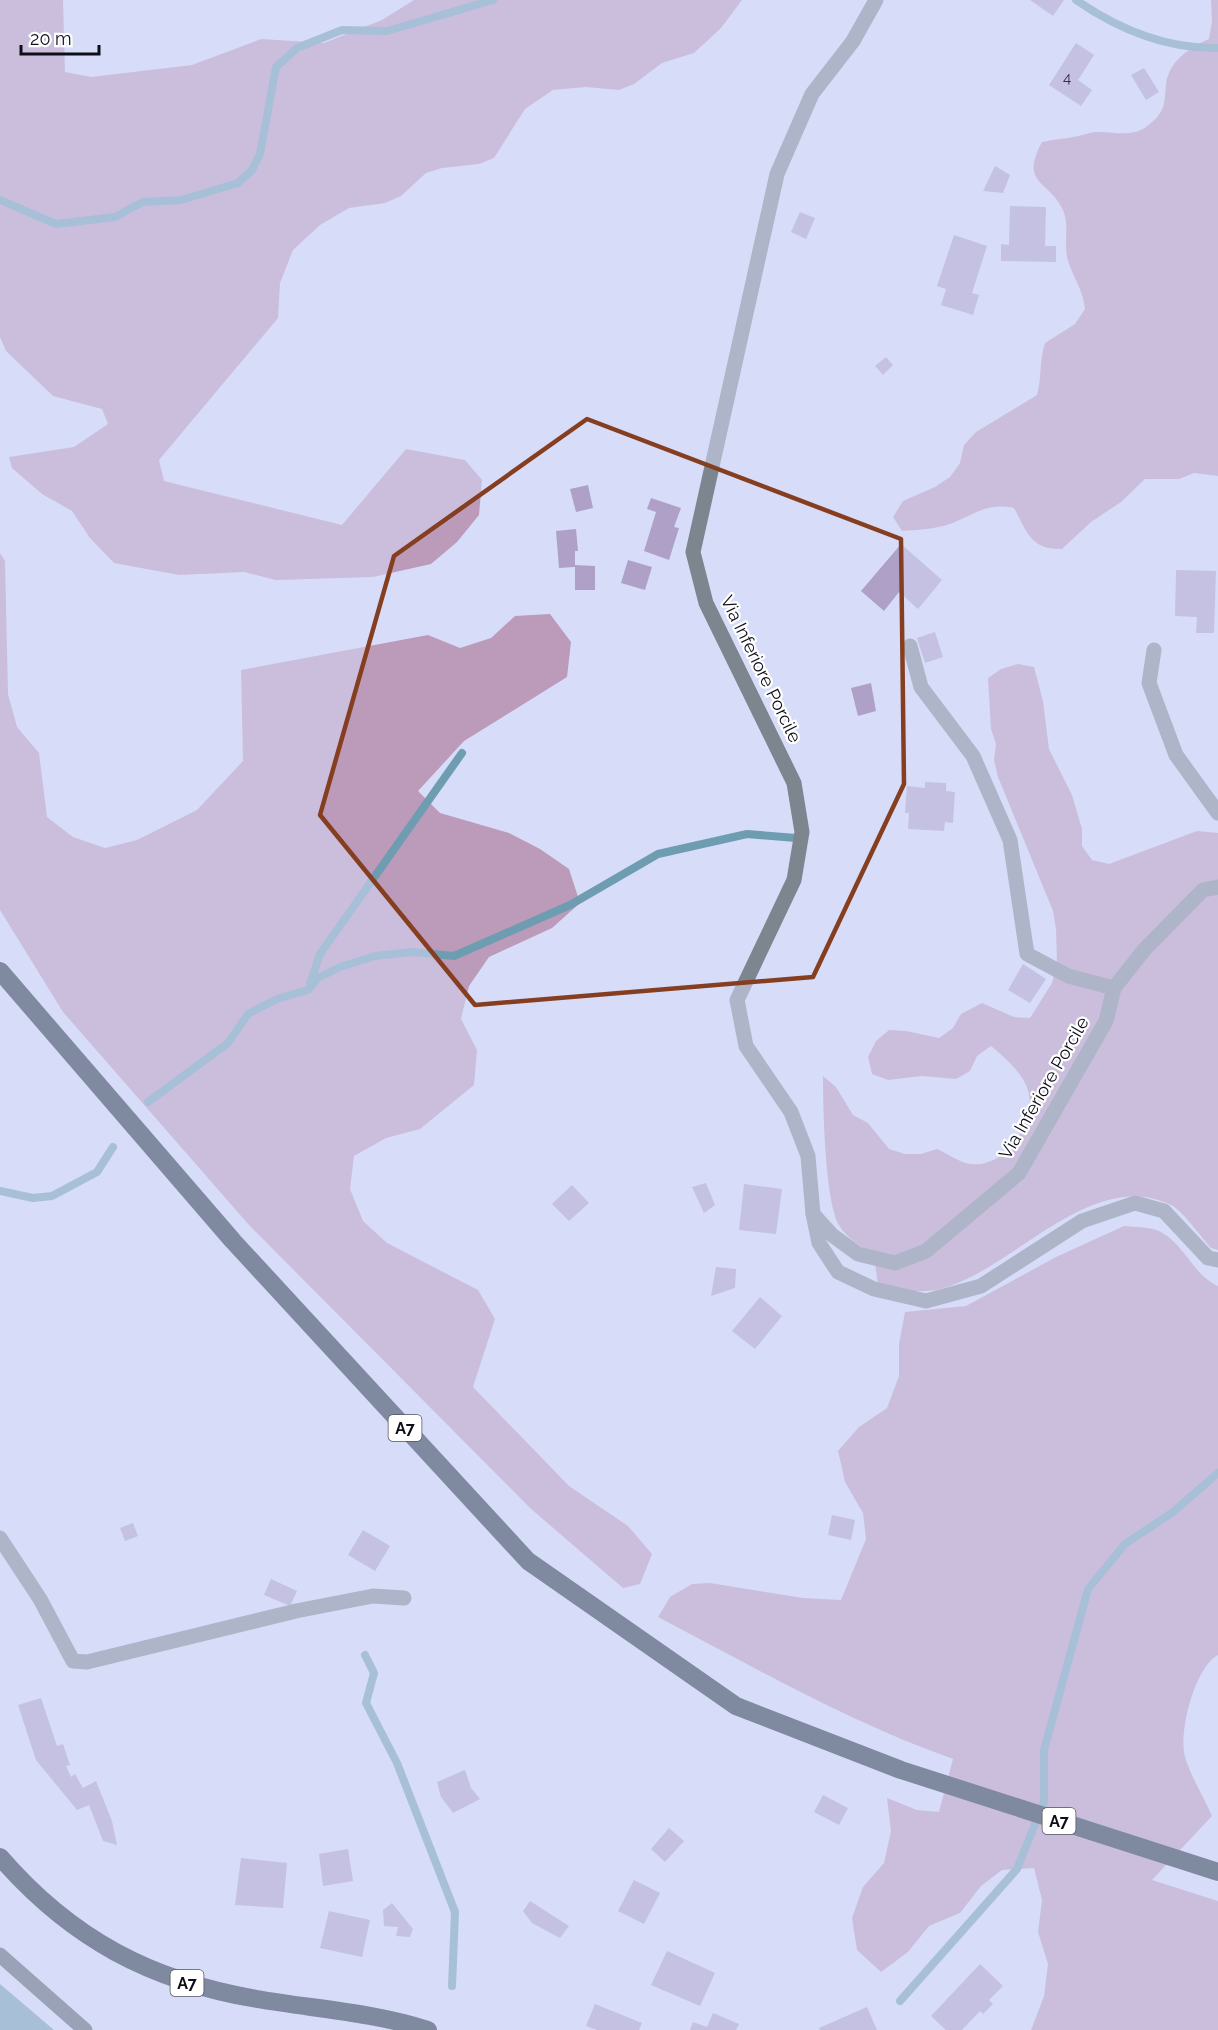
<svg xmlns="http://www.w3.org/2000/svg" width="1218" height="2030" viewBox="0 0 1218 2030" font-family="Raleway,sans-serif">
  <style>
    .forest { fill: #bb9aba }
    .water { fill: #6e9db1 }
    .lines { fill: none; stroke-linecap: round; stroke-linejoin: round }
    .stream { stroke: #6e9db1; stroke-width: 8 }
    .building { fill: #aea0c7 }
    .street { stroke: #7d858e; stroke-width: 15 }
    .secondary { stroke: #4f5b68; stroke-width: 15 }
    .highway { stroke: #162536; stroke-width: 18 }
    .marked { fill: none; stroke: #863e20; stroke-width: 4.5; stroke-linejoin: round }
    .labels { text-anchor: middle; stroke-width: 4.5; stroke-linejoin: round; paint-order: stroke }
    .number-label { font-size: 15px; fill: #353243 }
    .shield { fill: #fff; stroke: #56565d; stroke-width: 1.5 }
    .shield-label { font-size: 16px; font-weight: bold; fill: #0d0e17 }
    .street-label { font-size: 18px; fill: #0d0e17; stroke: #fff }
  </style>
  <rect width="100%" height="100%" fill="#d7ddf8"/>
  <!-- forest -->
  <g class="forest">
    <polygon points="0,0 63,0 65,72 91,77 192,65 261,39 324,43 382,20 414,0 742,0 721,28 694,53 662,63 634,84 619,90 586,87 553,90 525,109 494,158 479,164 442,168 426,173 401,196 385,203 349,208 320,225 293,250 280,283 278,318 159,460 164,481 342,525 406,449 465,460 482,480 479,515 457,542 431,564 373,577 276,580 244,572 179,575 114,563 90,538 72,511 42,494 12,468 9,457 74,447 108,424 102,409 53,396 6,351 0,337"/>
    <path d="M 1211,0 L 1218,0 L 1218,476 L 1194,473 L 1179,479 L 1145,479 L 1121,502 L 1091,522 L 1062,549 C 1031,550 1027,532 1014,508 C 987,502 974,515 950,524 C 935,529 918,530 902,531 L 893,517 L 903,501 L 935,487 L 950,477 L 960,463 L 964,445 L 976,432 L 1037,395 C 1042,377 1039,361 1045,343 L 1075,324 L 1085,309 C 1083,290 1074,279 1068,261 C 1063,244 1070,226 1063,210 C 1049,180 1019,185 1042,142 C 1054,139 1066,139 1078,136 C 1084,135 1090,132 1096,132 C 1114,131 1130,138 1146,127 C 1166,112 1164,105 1166,84 C 1169,61 1190,47 1209,39 L 1212,21 Z"/>
    <polygon points="0,553 5,561 8,694 17,727 39,753 47,817 73,837 105,848 137,840 197,810 243,761 241,670 428,635 460,648 491,638 515,616 550,614 571,642 567,677 464,741 418,791 440,813 509,833 540,849 569,869 580,903 552,928 489,957 469,986 461,1019 477,1050 474,1085 420,1129 386,1138 354,1156 350,1189 363,1221 387,1243 478,1290 495,1319 473,1387 569,1486 628,1526 652,1554 640,1584 623,1588 530,1508 249,1225 63,1012 0,910"/>
    <path d="M 1018,664 L 1034,667 L 1043,701 L 1049,749 L 1072,795 L 1082,829 L 1082,846 L 1092,860 L 1109,864 L 1197,831 L 1218,833 L 1218,1250 L 1211,1248 C 1201,1237 1183,1211 1171,1205 C 1094,1168 1018,1263 950,1286 C 926,1295 902,1291 878,1286 L 874,1255 C 861,1246 847,1239 839,1225 C 825,1201 823,1107 823,1076 L 836,1087 L 853,1115 L 868,1123 L 889,1149 L 905,1154 L 921,1154 L 937,1149 C 947,1153 960,1163 970,1164 C 1009,1169 1042,1113 1025,1083 C 1018,1069 1003,1056 991,1046 L 977,1056 L 970,1071 L 956,1079 L 922,1076 L 888,1080 L 872,1074 L 868,1057 L 876,1041 L 889,1030 L 906,1031 L 939,1038 L 953,1028 L 961,1014 L 982,1003 L 1014,1017 L 1030,1018 L 1052,983 L 1057,964 L 1056,929 L 1053,911 L 998,777 L 994,760 L 996,744 L 991,729 L 988,678 L 1001,669 Z"/>
    <path d="M 1124,1226 C 1135,1227 1152,1227 1161,1232 C 1185,1245 1193,1275 1218,1286 L 1218,1655 C 1195,1667 1178,1732 1185,1757 C 1191,1777 1204,1797 1212,1816 L 1152,1880 L 1218,1901 L 1218,2030 L 1031,2030 L 1044,1996 L 1048,1964 L 1038,1932 L 1042,1900 L 1034,1868 L 1002,1870 L 981,1886 L 960,1913 L 929,1926 L 908,1952 L 881,1972 L 857,1950 L 852,1918 L 863,1887 L 884,1863 L 891,1831 L 887,1798 L 917,1810 L 939,1812 L 953,1759 C 850,1723 754,1667 658,1617 L 670,1597 L 692,1584 L 710,1583 L 803,1598 L 841,1600 L 866,1539 L 863,1513 L 845,1482 L 838,1451 L 859,1427 L 887,1408 L 899,1376 L 899,1344 L 905,1312 L 966,1306 L 1056,1257 Z"/>
  </g>
  <!-- water -->
  <polygon class="water" points="0,1984 54,2030 0,2030"/>
  <g class="lines">
    <!-- stream -->
    <g class="stream">
      <path d="M 1076,0 C 1118,29 1166,49 1218,48"/>
      <polyline points="0,200 56,224 115,217 143,202 181,200 238,183 252,170 260,154 276,67 297,48 342,30 387,31 493,0"/>
      <polyline points="310,984 320,954 462,753"/>
      <polyline points="148,1102 228,1043 248,1014 277,999 308,990 318,978 340,967 375,956 412,952 454,956 570,905 658,854 747,834 796,838"/>
      <polyline points="0,1191 33,1198 52,1196 97,1172 113,1147"/>
      <polyline points="365,1655 374,1673 366,1703 397,1763 455,1912 452,1986"/>
      <polyline points="900,2001 1017,1869 1044,1802 1044,1750 1088,1589 1125,1544 1173,1512 1218,1473"/>
    </g>
  </g>
  <!-- building -->
  <g class="building">
    <polygon points="1030,0 1064,0 1053,16"/>
    <polygon points="1076,43 1094,55 1078,80 1092,90 1081,106 1049,85"/>
    <polygon points="1144,68 1159,92 1146,100 1131,75"/>
    <polygon points="995,166 1010,175 1003,193 983,191"/>
    <polygon points="1010,206 1046,207 1045,246 1056,246 1056,262 1001,261 1001,244 1009,245"/>
    <polygon points="800,212 815,218 806,239 791,232"/>
    <polygon points="954,235 987,246 972,293 979,295 973,315 941,305 946,289 937,286"/>
    <polygon points="886,357 893,365 883,375 875,366"/>
    <polygon points="588,485 593,508 576,512 570,489"/>
    <polygon points="651,498 681,508 674,527 679,528 669,560 644,551 656,512 647,509"/>
    <polygon points="576,529 578,551 575,551 575,565 595,566 595,590 575,590 575,567 559,568 556,531"/>
    <polygon points="901,544 942,580 918,609 899,592 884,611 861,591"/>
    <polygon points="628,560 652,567 645,590 621,583"/>
    <polygon points="1176,570 1216,571 1214,633 1196,633 1197,617 1175,616"/>
    <polygon points="935,632 943,657 925,663 917,638"/>
    <polygon points="871,683 876,711 858,716 851,688"/>
    <polygon points="925,782 946,783 946,791 955,792 953,823 945,822 944,831 908,829 909,813 905,813 907,786 925,788"/>
    <polygon points="1023,964 1046,979 1030,1003 1008,990"/>
    <polygon points="706,1183 715,1205 704,1213 692,1187"/>
    <polygon points="744,1184 782,1189 776,1234 739,1230"/>
    <polygon points="572,1185 589,1203 569,1221 552,1204"/>
    <polygon points="716,1267 736,1269 735,1288 711,1296"/>
    <polygon points="760,1297 782,1316 755,1349 732,1331"/>
    <polygon points="832,1515 855,1520 851,1540 828,1535"/>
    <polygon points="133,1523 138,1536 125,1541 120,1528"/>
    <polygon points="363,1530 390,1546 375,1571 348,1555"/>
    <polygon points="271,1579 297,1591 290,1606 264,1595"/>
    <polygon points="41,1698 57,1746 63,1744 70,1765 66,1766 71,1777 75,1774 83,1788 96,1781 112,1821 117,1845 103,1841 89,1805 77,1810 36,1760 18,1705"/>
    <polygon points="465,1770 471,1788 480,1799 453,1813 441,1797 437,1782"/>
    <polygon points="823,1795 848,1808 839,1825 814,1812"/>
    <polygon points="669,1828 684,1841 665,1862 651,1849"/>
    <polygon points="348,1849 353,1881 323,1886 319,1854"/>
    <polygon points="241,1858 287,1863 283,1908 235,1905"/>
    <polygon points="634,1880 660,1893 644,1924 618,1911"/>
    <polygon points="530,1901 569,1926 560,1938 532,1923 523,1911"/>
    <polygon points="392,1903 413,1929 410,1937 396,1936 398,1927 384,1926 383,1910"/>
    <polygon points="329,1911 370,1920 362,1957 320,1948"/>
    <polygon points="667,1951 715,1973 700,2006 651,1985"/>
    <polygon points="980,1964 1003,1986 989,2000 993,2004 983,2014 980,2011 962,2030 946,2030 931,2016"/>
    <polygon points="595,2004 642,2023 639,2030 597,2030 586,2026"/>
    <polygon points="867,2007 877,2030 820,2030 819,2028"/>
    <polygon points="713,2013 739,2024 736,2030 690,2030 693,2022 707,2027"/>
  </g>
  <g class="lines">
    <!-- street -->
    <g class="street">
      <polyline points="876,0 853,41 812,94 777,174 693,552 706,603 794,783 802,832 794,880 737,1000 746,1046 791,1112 808,1156 813,1214 819,1243 838,1272 874,1289 926,1301 981,1286 1082,1221 1135,1203 1164,1211 1208,1258 1218,1260"/>
      <polyline points="910,646 921,687 973,756 1010,840 1027,954 1068,976 1114,988"/>
      <polyline points="1154,650 1149,683 1176,755 1218,813"/>
      <polyline points="813,1214 832,1235 858,1254 895,1263 926,1251 1019,1173 1106,1021 1114,988 1144,950 1203,890 1218,887"/>
      <polyline points="0,1538 40,1599 73,1661 87,1662 296,1611 373,1596 404,1598"/>
    </g>
    <!-- secondary -->
    <polyline class="secondary" points="0,1955 85,2030"/>
    <!-- highway -->
    <g class="highway">
      <polyline points="0,971 233,1241 528,1561 736,1706 901,1770 1218,1872"/>
      <path d="M 0,1857 C 71,1939 151,1981 257,1999 C 315,2009 372,2012 428,2030"/>
    </g>
  </g>
  <!-- marked area -->
  <path d="M0 0H1218V2030H0ZM 587,419 L 901,539 L 904,784 L 813,977 L 475,1005 L 320,815 L 394,556 Z" fill="#d7ddf8" fill-opacity=".55" fill-rule="evenodd"/>
  <path class="marked" d="M 587,419 L 901,539 L 904,784 L 813,977 L 475,1005 L 320,815 L 394,556 Z"/>
  <g class="labels">
    <!-- number labels -->
    <g class="number-label">
      <text x="1067" y="83">4</text>
    </g>
    <!-- shield labels -->
    <g class="shield">
      <rect x="388.5" y="1415" width="33" height="26" rx="4.5"/>
      <rect x="1042.5" y="1808" width="33" height="26" rx="4.5"/>
      <rect x="170.5" y="1970" width="33" height="26" rx="4.5"/>
    </g>
    <g class="shield-label">
      <text x="405" y="1434">A7</text>
      <text x="1059" y="1827">A7</text>
      <text x="187" y="1989">A7</text>
    </g>
    <!-- street labels -->
    <g class="street-label">
      <text transform="translate(761 669) rotate(64)" y="6">Via Inferiore Porcile</text>
      <text transform="translate(1044 1088) rotate(-60)" y="6">Via Inferiore Porcile</text>
    </g>
  </g>
  <!-- scale -->
  <path d="M21 45v9h78v-9" fill="none" stroke="#0d0e17" stroke-width="3"/>
  <text x="30" y="45" font-size="18" fill="#0d0e17" stroke="#ffffff" stroke-width="4.5" paint-order="stroke">20 m</text>
</svg>
